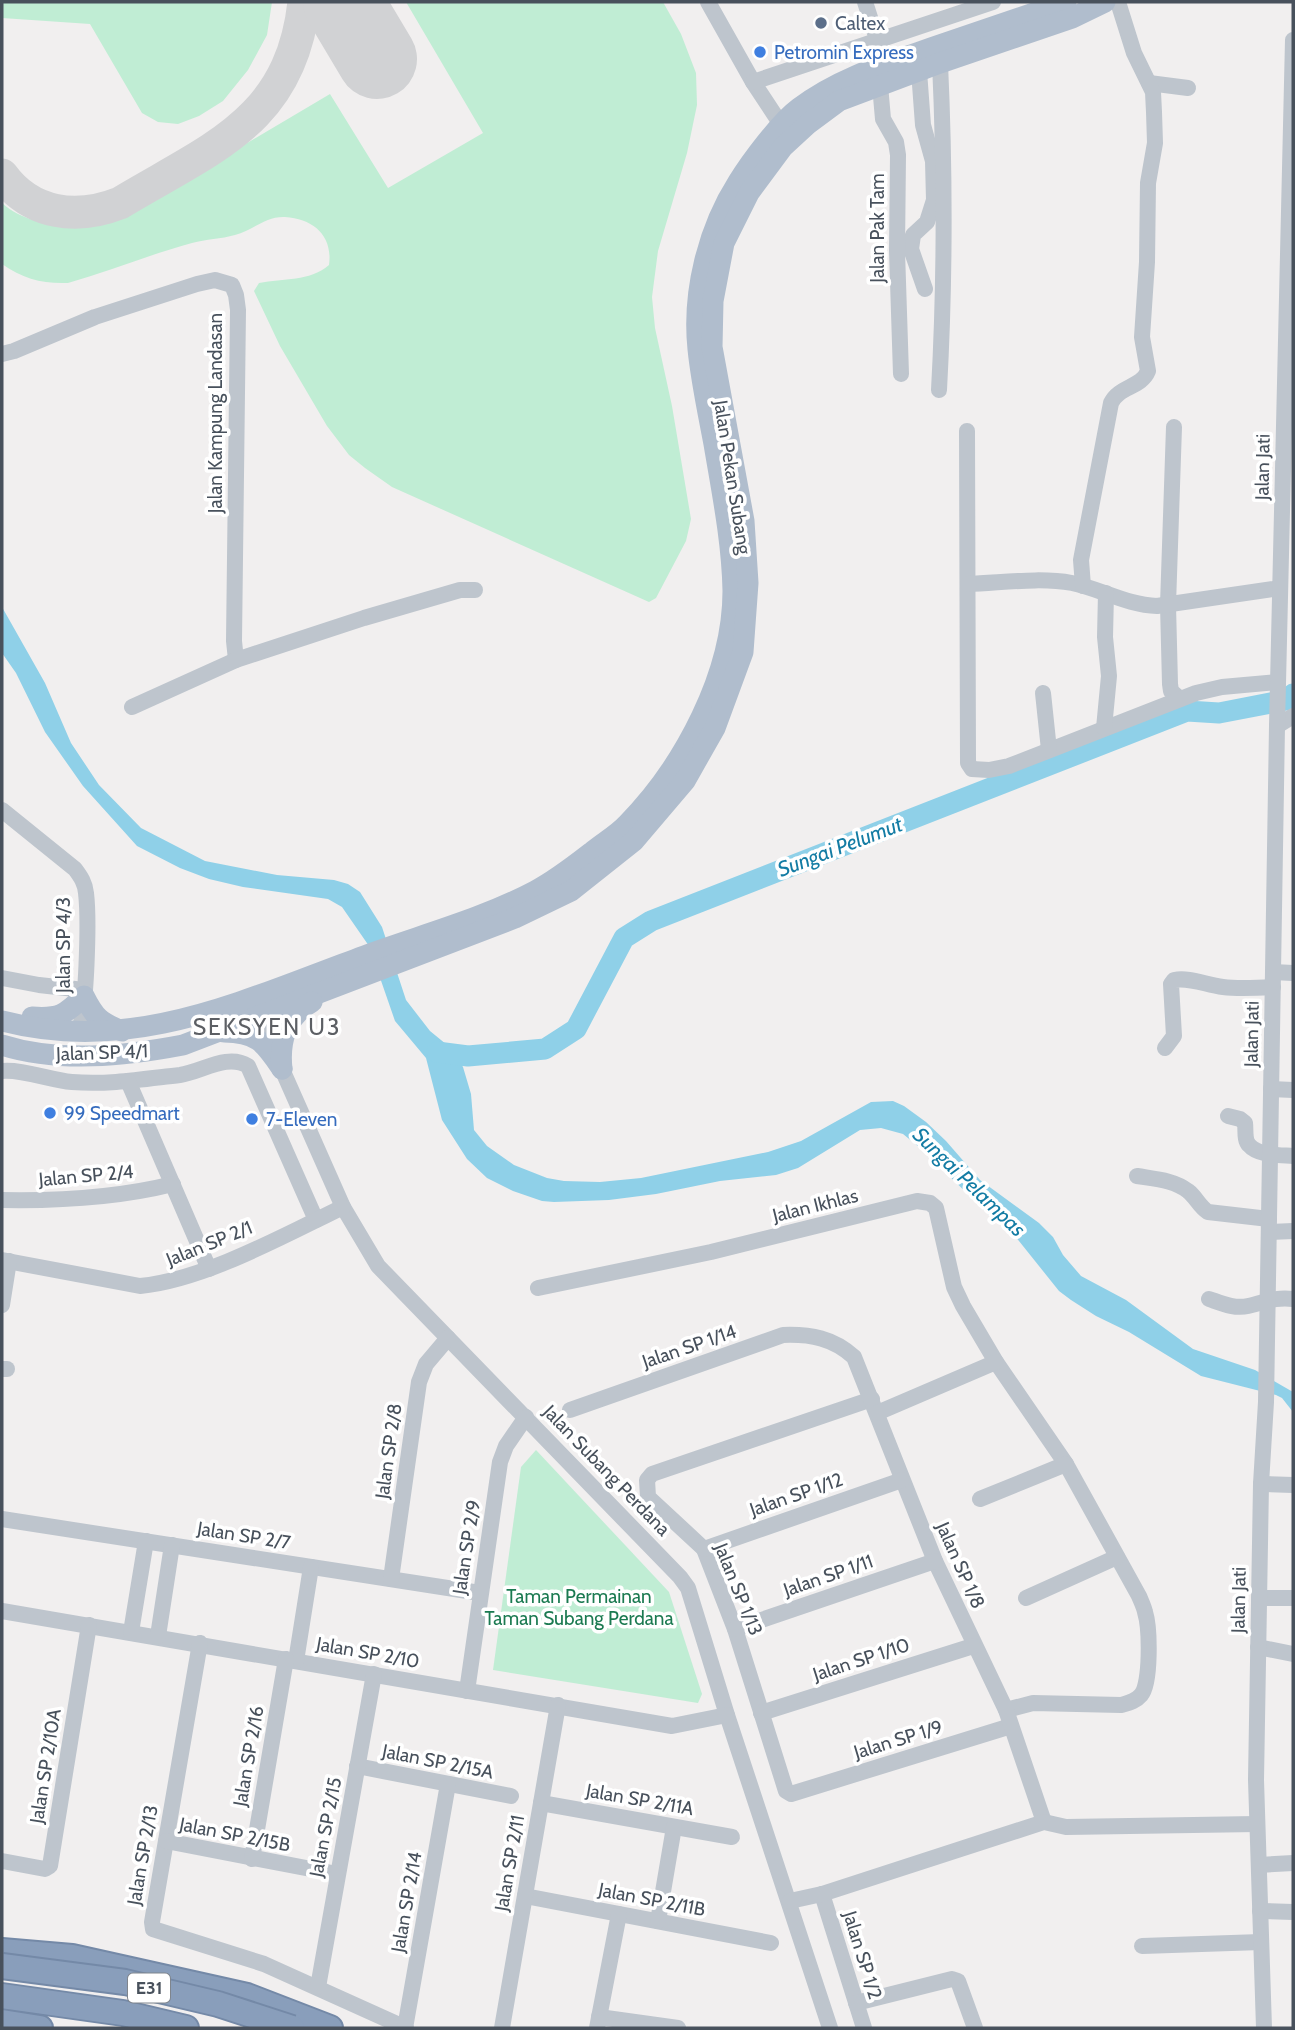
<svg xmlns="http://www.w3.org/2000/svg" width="1295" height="2030" viewBox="0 0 1295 2030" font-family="Cabin,sans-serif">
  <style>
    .green { fill: #c0edd4 }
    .water { fill: #8fd0e8 }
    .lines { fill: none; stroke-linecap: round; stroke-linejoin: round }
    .river { stroke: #8fd0e8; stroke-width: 21 }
    .taxiway { stroke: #d1d2d4; stroke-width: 33 }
    .runway { stroke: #d1d2d4; stroke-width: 80 }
    .highway-casing { stroke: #7489a7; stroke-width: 28 }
    .minor { stroke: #bec5cd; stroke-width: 16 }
    .major { stroke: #b0bdcd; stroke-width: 21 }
    .highway { stroke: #899ebb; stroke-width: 24 }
    .highway-bridge-casing { stroke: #7489a7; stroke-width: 28; stroke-linecap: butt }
    .highway-bridge { stroke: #899ebb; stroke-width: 24 }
    .service-dot { fill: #5c6f8a; stroke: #fff; stroke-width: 2.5 }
    .shop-dot { fill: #3f7fe0; stroke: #fff; stroke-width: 2.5 }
    .labels { text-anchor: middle; stroke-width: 7; stroke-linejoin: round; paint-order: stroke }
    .shield { fill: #fff; stroke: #7f858d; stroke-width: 2 }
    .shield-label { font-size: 18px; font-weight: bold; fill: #48515c }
    .service-label { font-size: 19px; fill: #4e5e75; stroke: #fff; text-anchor: start }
    .shop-label { font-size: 19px; fill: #366cbe; stroke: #fff; text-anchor: start }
    .street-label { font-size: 19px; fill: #48515c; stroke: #fff }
    .park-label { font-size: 19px; fill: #1b7a51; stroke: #fff }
    .water-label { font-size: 21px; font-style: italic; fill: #137ca4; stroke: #fff }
    .quarter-label { font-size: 23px; letter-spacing: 2px; fill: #5c5f64; stroke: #fff }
  </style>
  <rect width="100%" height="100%" fill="#f1efef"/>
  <!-- green -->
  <g class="green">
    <polygon points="2,2 272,2 267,35 248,70 223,101 199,116 178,124 158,122 142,113 90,24 2,18"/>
    <path d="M 406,2 L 663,2 L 681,34 L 696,73 L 697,105 L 687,153 L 658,251 L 652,297 L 655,328 L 672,406 L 691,519 L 686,541 L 656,598 L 649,602 L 392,487 L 365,468 L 349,455 L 327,426 L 280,346 L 254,291 L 259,283 C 284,278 309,282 329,265 C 333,236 314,219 285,217 C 266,216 253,230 235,235 C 221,239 206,239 192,243 C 151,254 110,271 68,283 C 43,284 23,279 2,264 L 2,203 C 27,226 70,228 101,223 C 112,221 122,215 132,211 L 330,94 L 388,188 L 483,133 Z"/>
    <polygon points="536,1450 669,1592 702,1694 698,1703 493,1670 521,1467"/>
  </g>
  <!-- water -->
  <polygon class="water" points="2,607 45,683 71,743 99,785 141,828 205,861 277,875 334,880 348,884 360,892 382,927 406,1000 430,1031 452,1049 463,1067 471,1094 474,1130 487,1146 514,1165 547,1178 564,1181 600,1182 641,1178 768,1152 801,1141 871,1102 893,1101 904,1106 926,1122 946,1141 980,1180 1039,1223 1053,1237 1063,1255 1081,1276 1126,1300 1193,1349 1255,1370 1293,1392 1293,1412 1282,1398 1276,1395 1201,1376 1129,1332 1096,1316 1071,1300 1059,1291 1015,1236 990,1216 924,1151 903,1134 881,1128 860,1130 798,1168 776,1175 720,1181 656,1194 609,1200 554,1202 542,1201 513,1191 487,1178 467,1159 442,1120 426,1058 395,1021 369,946 342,907 328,899 243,887 209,879 180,868 137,846 83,786 45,732 16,673 2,653"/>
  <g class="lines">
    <!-- river -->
    <polyline class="river" points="437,1052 468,1056 545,1049 576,1029 624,938 651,921 1187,711 1219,713 1291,699 1293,694"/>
    <!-- taxiway -->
    <path class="taxiway" d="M 2,175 C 31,215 77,220 120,203 C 211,148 291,122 304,2"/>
    <!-- runway -->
    <polyline class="runway" points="343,2 377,59"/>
    <!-- highway casing -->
    <g class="highway-casing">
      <g id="highway">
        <polyline points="2,1951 72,1957 247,1996 330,2028"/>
        <polyline points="2,1996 123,2013 186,2028"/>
        <polyline points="2,2022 40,2028"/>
      </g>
    </g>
    <!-- minor -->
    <g class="minor">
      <polyline points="708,2 753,82 782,126"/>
      <polyline points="865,2 885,64"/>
      <polyline points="919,71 923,125 933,161 934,200 927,222 913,235 911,249 925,289"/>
      <polyline points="753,82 993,2"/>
      <polyline points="1149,83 1188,88"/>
      <polyline points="880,85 883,119 896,142 898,155 897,251 901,374"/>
      <polyline points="2,354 14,351 95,317 197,284 215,280 232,285 236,295 238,310 234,641 236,660"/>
      <path d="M 939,390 C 945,281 945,172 940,63"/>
      <polyline points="1174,427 1168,605 1170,684 1171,691 1180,699"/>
      <path d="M 967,431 C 968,542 967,652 968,763 L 972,769 L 989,770 L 1009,766 L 1196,693 L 1222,687 L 1278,682"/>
      <path d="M 968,584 C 1001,583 1039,577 1072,583 C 1101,589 1127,605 1157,606 L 1280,588"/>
      <path d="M 1083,586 L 1081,560 L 1111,403 C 1119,386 1141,388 1148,371 L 1142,337 L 1147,262 L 1148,183 L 1155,143 L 1154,112 L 1153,92 L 1134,53 L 1118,2"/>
      <polyline points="1043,693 1049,750"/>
      <polyline points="132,707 236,660 364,618 460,590 475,590"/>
      <polyline points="1277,726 1293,716"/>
      <polyline points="1104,728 1109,676 1105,637 1106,593"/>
      <path d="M 2,810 L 75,869 C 81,877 85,883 86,893 C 89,918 87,1012 78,1033"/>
      <polyline points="1273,972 1293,973"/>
      <polyline points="2,978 39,985 84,990"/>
      <polyline points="254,1006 343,1207 378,1266 680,1577 688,1588 727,1715 830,2028"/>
      <path d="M 1165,1048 L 1174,1036 L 1171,984 L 1174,980 C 1190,977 1206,985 1223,987 C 1239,989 1256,988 1273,987"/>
      <path d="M 2,1071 C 22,1069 50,1080 72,1082 C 108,1085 144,1079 180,1075 C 202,1072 227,1053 248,1066 L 316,1220"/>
      <polyline points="128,1081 209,1269"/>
      <polyline points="1271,1089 1293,1090"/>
      <path d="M 1228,1116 L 1240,1119 L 1245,1123 C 1246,1130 1244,1140 1249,1145 C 1258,1156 1281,1155 1293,1156"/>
      <path d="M 1137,1176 C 1155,1179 1174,1180 1188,1191 C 1196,1197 1199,1206 1208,1212 L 1269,1219"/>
      <path d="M 2,1200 C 59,1201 117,1198 173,1184"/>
      <polyline points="1269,1232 1293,1231"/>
      <path d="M 2,1260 L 140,1286 C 204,1280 285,1235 343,1207"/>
      <path d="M 538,1288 L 711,1252 L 917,1201 L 930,1203 L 936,1208 L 954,1287 L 963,1306 L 996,1362 L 1066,1464 L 1139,1596 C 1141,1601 1144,1607 1145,1612 C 1150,1628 1151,1684 1141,1695 C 1135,1702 1128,1703 1121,1705 L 1033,1703 L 1006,1710"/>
      <path d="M 1209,1299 C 1221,1303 1234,1309 1248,1306 C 1266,1302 1274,1297 1293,1299"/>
      <polyline points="2,1305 9,1261"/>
      <polyline points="2,1369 7,1369"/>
      <polyline points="872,1399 652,1474 647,1480 648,1497 704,1549 735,1629 786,1791 791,1794 1011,1726"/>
      <path d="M 570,1410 L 783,1335 C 811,1334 833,1338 854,1357 L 935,1561 L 1006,1710 L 1044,1822"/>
      <polyline points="877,1413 996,1362"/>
      <polyline points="1261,1484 1293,1485"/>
      <polyline points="980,1499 1066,1464"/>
      <polyline points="2,1519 480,1593"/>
      <polyline points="704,1549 902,1480"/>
      <polyline points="391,1579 419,1382 426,1364 448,1338"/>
      <polyline points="1026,1598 1117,1557"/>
      <polyline points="1259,1598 1293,1598"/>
      <polyline points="2,1611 672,1726 727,1715"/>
      <polyline points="735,1629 935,1561"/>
      <polyline points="131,1632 146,1541"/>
      <polyline points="158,1636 172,1545"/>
      <polyline points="200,1643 152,1922 153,1929 264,1964 406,2028"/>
      <polyline points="1258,1647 1293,1654"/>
      <polyline points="296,1661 311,1567"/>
      <polyline points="467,1691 500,1462 506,1446 526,1417"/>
      <polyline points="761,1713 973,1646"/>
      <polyline points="357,1766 511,1796"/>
      <polyline points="541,1803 732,1837"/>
      <polyline points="166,1841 337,1874"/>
      <polyline points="252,1859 286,1659"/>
      <polyline points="2,1861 45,1869 50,1866 89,1625"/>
      <polyline points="1259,1865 1293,1863"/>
      <polyline points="822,1894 864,2028"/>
      <polyline points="525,1896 771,1943"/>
      <polyline points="790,1901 822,1894 1044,1822 1066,1827 1257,1824"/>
      <polyline points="1260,1911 1293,1912"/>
      <polyline points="658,1921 674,1827"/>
      <polyline points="1142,1946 1261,1942"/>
      <polyline points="318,1987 374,1674"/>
      <polyline points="856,2003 952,1979 958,1981 975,2028"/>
      <polyline points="599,2017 678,2028"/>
      <polyline points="405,2028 448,1784"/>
      <polyline points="502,2028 558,1705"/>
      <polyline points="597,2028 619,1914"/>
      <polyline points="1264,2028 1256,1780 1261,1484 1266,1402 1277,726 1293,40"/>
    </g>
    <!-- major -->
    <g class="major">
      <path d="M 32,1017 C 59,1019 65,1015 84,996 C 95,1018 100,1022 122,1031"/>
      <path d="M 2,1021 C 133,1055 243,1000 364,956 C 421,935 482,919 535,891 C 556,880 575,865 593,851 C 604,842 618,834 627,824 C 684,766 733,674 733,591 C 732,541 722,492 714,444 C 708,412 701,380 698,349 C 692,292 708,229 738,182 C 751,161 780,122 799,108 C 838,78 888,63 934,47 C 978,32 1022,17 1066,2"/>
      <path d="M 224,1032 C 258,1032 265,1044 282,1069"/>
      <path d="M 2,1045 C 59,1063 125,1056 183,1045 L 515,918 L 571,891 L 634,841 L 685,781 L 715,728 L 743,652 L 748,583 L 744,521 L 712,347 L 713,301 L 724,243 L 749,193 L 783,147 L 808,124 L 839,101 L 940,63 L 1072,18 L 1105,2"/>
      <path d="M 282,1069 C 279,1041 286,1017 312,1002"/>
    </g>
    <!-- highway -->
    <use href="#highway" class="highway"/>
    <!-- highway-bridge casing -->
    <g class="highway-bridge-casing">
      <polyline id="highway-bridge" points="2,1966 125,1982 218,2004 292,2028"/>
    </g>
    <!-- highway-bridge -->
    <use href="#highway-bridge" class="highway-bridge"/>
  </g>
  <!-- markers -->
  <circle class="service-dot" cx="821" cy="23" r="7"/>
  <g class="shop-dot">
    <circle cx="760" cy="52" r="7"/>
    <circle cx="50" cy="1113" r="7"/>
    <circle cx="252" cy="1119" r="7"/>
  </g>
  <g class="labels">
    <!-- shield labels -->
    <rect class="shield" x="128" y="1973.5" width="42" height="29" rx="5"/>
    <g class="shield-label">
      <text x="149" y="1994">E31</text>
    </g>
    <!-- service labels -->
    <g class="service-label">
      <text x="835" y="30">Caltex</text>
    </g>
    <!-- shop labels -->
    <g class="shop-label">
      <text x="774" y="59">Petromin Express</text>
      <text x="64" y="1120">99 Speedmart</text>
      <text x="266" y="1126">7-Eleven</text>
    </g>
    <!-- street labels -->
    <g class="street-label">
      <text transform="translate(877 228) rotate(-90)" y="7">Jalan Pak Tam</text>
      <text transform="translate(215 413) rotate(-90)" y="7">Jalan Kampung Landasan</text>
      <text transform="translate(1262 467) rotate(-89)" y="7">Jalan Jati</text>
      <text transform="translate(733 477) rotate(81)" y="7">Jalan Pekan Subang</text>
      <text transform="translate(63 945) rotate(-90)" y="7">Jalan SP 4/3</text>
      <text transform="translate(1251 1034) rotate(-89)" y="7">Jalan Jati</text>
      <text transform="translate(102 1052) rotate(-2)" y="7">Jalan SP 4/1</text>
      <text transform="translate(86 1175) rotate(-5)" y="7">Jalan SP 2/4</text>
      <text transform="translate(815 1205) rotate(-14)" y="7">Jalan Ikhlas</text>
      <text transform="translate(209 1243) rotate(-22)" y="7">Jalan SP 2/1</text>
      <text transform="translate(689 1346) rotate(-19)" y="7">Jalan SP 1/14</text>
      <text transform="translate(388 1451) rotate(-82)" y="7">Jalan SP 2/8</text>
      <text transform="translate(607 1470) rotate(46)" y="7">Jalan Subang Perdana</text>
      <text transform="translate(796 1494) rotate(-19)" y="7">Jalan SP 1/12</text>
      <text transform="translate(244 1535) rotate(9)" y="7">Jalan SP 2/7</text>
      <text transform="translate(466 1547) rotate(-81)" y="7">Jalan SP 2/9</text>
      <text transform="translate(961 1565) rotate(66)" y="7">Jalan SP 1/8</text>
      <text transform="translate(828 1575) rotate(-19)" y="7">Jalan SP 1/11</text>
      <text transform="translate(739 1589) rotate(68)" y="7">Jalan SP 1/13</text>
      <text transform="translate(1238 1600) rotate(-89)" y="7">Jalan Jati</text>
      <text transform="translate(368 1652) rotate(10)" y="7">Jalan SP 2/10</text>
      <text transform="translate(861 1659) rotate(-18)" y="7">Jalan SP 1/10</text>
      <text transform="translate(898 1739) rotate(-17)" y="7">Jalan SP 1/9</text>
      <text transform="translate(248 1756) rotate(-80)" y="7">Jalan SP 2/16</text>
      <text transform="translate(438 1761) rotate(11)" y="7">Jalan SP 2/15A</text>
      <text transform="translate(45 1766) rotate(-81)" y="7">Jalan SP 2/10A</text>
      <text transform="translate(640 1799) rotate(10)" y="7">Jalan SP 2/11A</text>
      <text transform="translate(325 1827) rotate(-79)" y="7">Jalan SP 2/15</text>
      <text transform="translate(235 1834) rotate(11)" y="7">Jalan SP 2/15B</text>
      <text transform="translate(142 1855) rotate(-80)" y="7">Jalan SP 2/13</text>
      <text transform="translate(509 1863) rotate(-80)" y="7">Jalan SP 2/11</text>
      <text transform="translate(652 1899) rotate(11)" y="7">Jalan SP 2/11B</text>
      <text transform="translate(406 1902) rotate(-80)" y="7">Jalan SP 2/14</text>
      <text transform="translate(863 1955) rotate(73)" y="7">Jalan SP 1/2</text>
    </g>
    <!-- park labels -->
    <g class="park-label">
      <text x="579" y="1603">Taman Permainan<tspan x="579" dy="22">Taman Subang Perdana</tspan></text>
    </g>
    <!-- water labels -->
    <g class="water-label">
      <text transform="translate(840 847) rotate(-21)" y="7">Sungai Pelumut</text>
      <text transform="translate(969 1182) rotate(44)" y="7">Sungai Pelampas</text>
    </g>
    <!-- quarter labels -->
    <g class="quarter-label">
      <text x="267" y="1035">SEKSYEN U3</text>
    </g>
  </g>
  <!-- border -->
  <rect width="1295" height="2030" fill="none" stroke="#48515c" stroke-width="7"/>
</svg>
